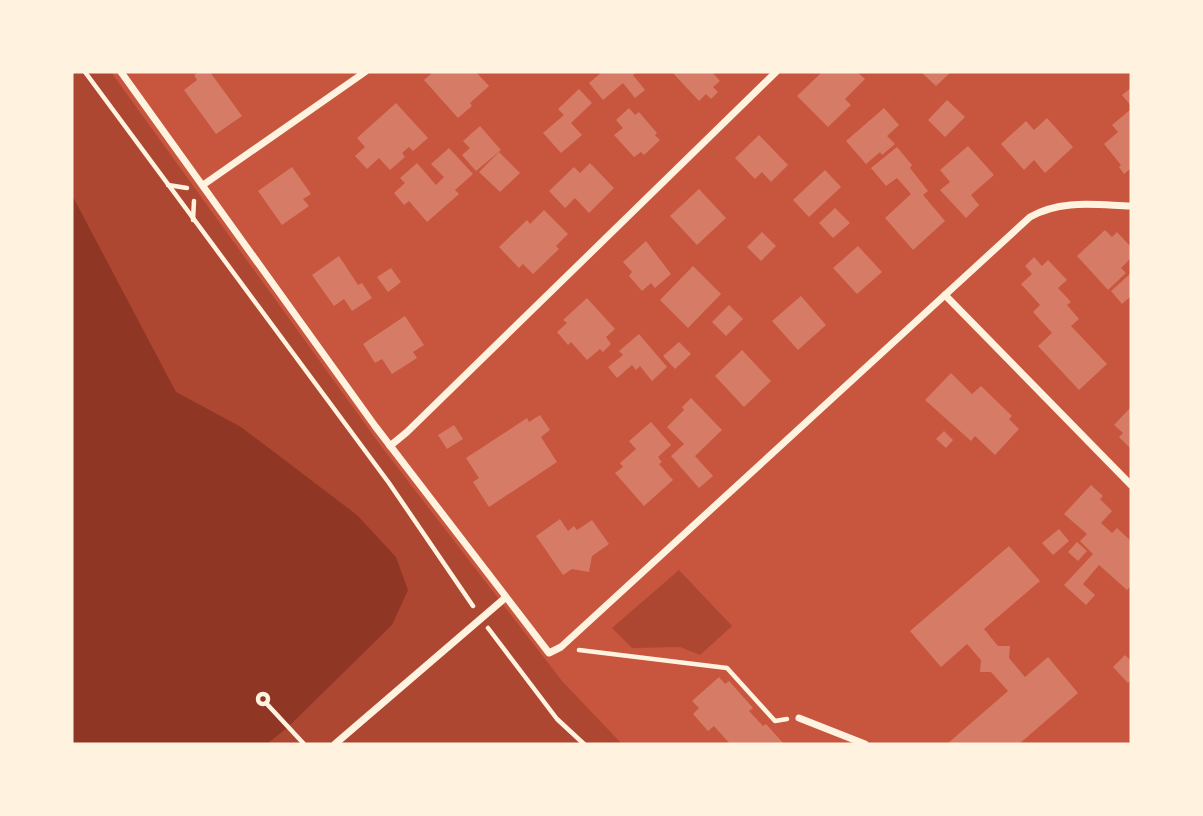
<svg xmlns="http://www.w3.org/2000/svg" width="1203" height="816" viewBox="0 0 1203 816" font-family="Quicksand,sans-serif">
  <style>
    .green { fill: #ae4732 }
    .water { fill: #8f3625 }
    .building { fill: #d67c66 }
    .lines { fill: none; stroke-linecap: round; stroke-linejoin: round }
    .path { stroke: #fff3e0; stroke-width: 4.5 }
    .minor { stroke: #fff3e0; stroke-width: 7 }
  </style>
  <rect width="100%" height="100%" fill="#c8553d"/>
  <!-- green -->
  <g class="green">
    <polygon points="72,72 111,72 381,446 562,681 622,744 72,744"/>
    <polygon points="679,570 732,626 700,655 680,647 632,648 612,628"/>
  </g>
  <!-- water -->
  <polygon class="water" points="72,195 176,392 241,427 357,515 396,557 408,590 392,625 288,727 267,744 72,744"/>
  <!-- building -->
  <g class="building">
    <polygon points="199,72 210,72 242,116 216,134 184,90 197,80 194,75"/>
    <polygon points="433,72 476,72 489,86 470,103 472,106 458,118 424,80"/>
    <polygon points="602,72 637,72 633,75 645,90 635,98 623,83 603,100 589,83"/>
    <polygon points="672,72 712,72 720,81 713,87 718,92 711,99 706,94 699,101"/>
    <polygon points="822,72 857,72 865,79 845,99 851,105 828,127 797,96"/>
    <polygon points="921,72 951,72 936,86"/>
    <polygon points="1131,88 1131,106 1122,95"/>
    <polygon points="579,89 592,103 571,123 582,135 561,153 543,133 564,115 558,109"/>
    <polygon points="947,100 965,117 945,137 928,120"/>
    <polygon points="396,103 428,138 413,151 409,147 402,153 405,157 390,170 379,158 367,169 355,156 365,147 357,138"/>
    <polygon points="629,108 635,115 639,112 657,133 655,135 660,140 644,155 641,152 634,157 614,135 623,128 616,120"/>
    <polygon points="884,108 899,125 887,136 895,144 882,155 880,152 866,164 846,141"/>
    <polygon points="1131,109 1131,168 1124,174 1119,167 1121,165 1104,144 1118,132 1112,125"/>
    <polygon points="1047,118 1073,147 1045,173 1034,160 1024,170 1001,144 1026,121 1034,130"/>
    <polygon points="480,126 501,150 476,171 462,155 470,148 463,141"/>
    <polygon points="759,135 788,165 771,182 762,172 755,179 735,158"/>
    <polygon points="968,146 994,175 971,195 979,205 966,218 940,190 950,182 940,170"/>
    <polygon points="897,147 912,165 910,168 928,191 923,195 945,221 913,250 885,218 911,194 897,178 886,186 871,168"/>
    <polygon points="449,148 473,174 455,190 459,194 427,222 409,201 404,205 394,193 405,183 400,178 417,163 436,185 444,177 431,164"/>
    <polygon points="499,152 520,173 500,192 479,172"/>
    <polygon points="590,163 614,188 589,213 575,198 565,208 549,191 574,167 580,173"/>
    <polygon points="292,167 311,194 303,199 309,206 282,225 258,191"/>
    <polygon points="825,170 841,187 809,217 793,200"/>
    <polygon points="699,189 726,218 697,245 670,216"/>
    <polygon points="835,208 850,223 833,238 819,223"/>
    <polygon points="544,210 568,234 556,246 559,249 533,274 523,264 519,268 499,247 527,220 530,224"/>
    <polygon points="1105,230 1112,237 1117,232 1131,247 1131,258 1121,268 1126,273 1108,290 1077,256"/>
    <polygon points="762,232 776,246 761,261 747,247"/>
    <polygon points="646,241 671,274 655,288 651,283 642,291 629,276 632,272 623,262"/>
    <polygon points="858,246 882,272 857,294 833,268"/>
    <polygon points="339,256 358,285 362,283 372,298 352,311 344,299 334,306 312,275"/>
    <polygon points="1034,257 1042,266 1048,260 1067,280 1058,288 1071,302 1067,305 1079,319 1071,326 1107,364 1079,390 1038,346 1052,333 1033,312 1040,305 1021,284 1032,274 1025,266"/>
    <polygon points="693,266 721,294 688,328 660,300"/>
    <polygon points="391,268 401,282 388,292 377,277"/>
    <polygon points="1131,273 1131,296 1122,304 1111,291"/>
    <polygon points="801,296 826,325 798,350 772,321"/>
    <polygon points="587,298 615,329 606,337 611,344 603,352 600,349 587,360 571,342 568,345 557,332 567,323 563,320"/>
    <polygon points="729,305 743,319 726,336 712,322"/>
    <polygon points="405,316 424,345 413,352 417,358 392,374 382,359 375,363 363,344"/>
    <polygon points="639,334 667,367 652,381 640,366 636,370 632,365 617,378 608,367 623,355 619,351"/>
    <polygon points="679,342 691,354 675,369 663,356"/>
    <polygon points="742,350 771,381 744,407 715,376"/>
    <polygon points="951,373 972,394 981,386 1012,416 1009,419 1019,429 995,455 975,436 971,441 925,400"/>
    <polygon points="691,398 722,430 695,456 713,476 699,488 671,456 684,444 667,427 684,410 682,407"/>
    <polygon points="1131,407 1131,449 1119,437 1123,433 1114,425"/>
    <polygon points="540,415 550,430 541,437 557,462 489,507 473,482 479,478 466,458 527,418 529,422"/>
    <polygon points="651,422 671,445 658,457 662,462 659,464 673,480 644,506 615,473 623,467 620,463 636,449 629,441"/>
    <polygon points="454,425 463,439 447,449 438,435"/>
    <polygon points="944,431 953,440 946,448 936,439"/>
    <polygon points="1091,485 1103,496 1100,499 1112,511 1101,523 1112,533 1117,528 1131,541 1131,586 1127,590 1099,565 1083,584 1095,595 1086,605 1064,585 1093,554 1080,541 1087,534 1064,514"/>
    <polygon points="560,519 568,531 574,526 577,530 592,520 609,544 592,556 589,572 572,569 563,575 536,536"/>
    <polygon points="1059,529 1069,541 1053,555 1042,543"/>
    <polygon points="1077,542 1087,551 1078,561 1068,552"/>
    <polygon points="1009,546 1040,581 984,629 998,646 1010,646 1009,658 1025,677 1048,657 1078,693 1019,744 947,744 1008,691 991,672 980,672 981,660 967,644 941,667 910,631"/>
    <polygon points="1125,655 1131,661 1131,680 1128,683 1113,667"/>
    <polygon points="719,677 725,684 729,681 753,708 749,711 763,726 766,724 784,744 730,744 714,726 708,731 693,714 699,708 692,701"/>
  </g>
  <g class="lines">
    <!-- path -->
    <g class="path">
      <polyline points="85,72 389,483 473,606"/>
      <polyline points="168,185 187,188"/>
      <polyline points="193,220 194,201"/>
      <polyline points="488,628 557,719 584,744"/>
      <polyline points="579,650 727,668 775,721 787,719"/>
      <circle cx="263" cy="699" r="5"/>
      <polyline points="266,703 304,744"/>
    </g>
    <!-- minor -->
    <g class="minor">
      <path d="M 121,72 L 375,426 L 549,653 L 561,647 L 1030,217 C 1061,199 1097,205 1131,206"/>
      <polyline points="203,185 365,72"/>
      <polyline points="945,295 1131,485"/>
      <polyline points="390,446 407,432 776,72"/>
      <polyline points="799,718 865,744"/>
      <polyline points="335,744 505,598"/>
    </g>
  </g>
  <!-- border -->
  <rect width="1203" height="816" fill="none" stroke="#fff3e0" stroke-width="147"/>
</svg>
